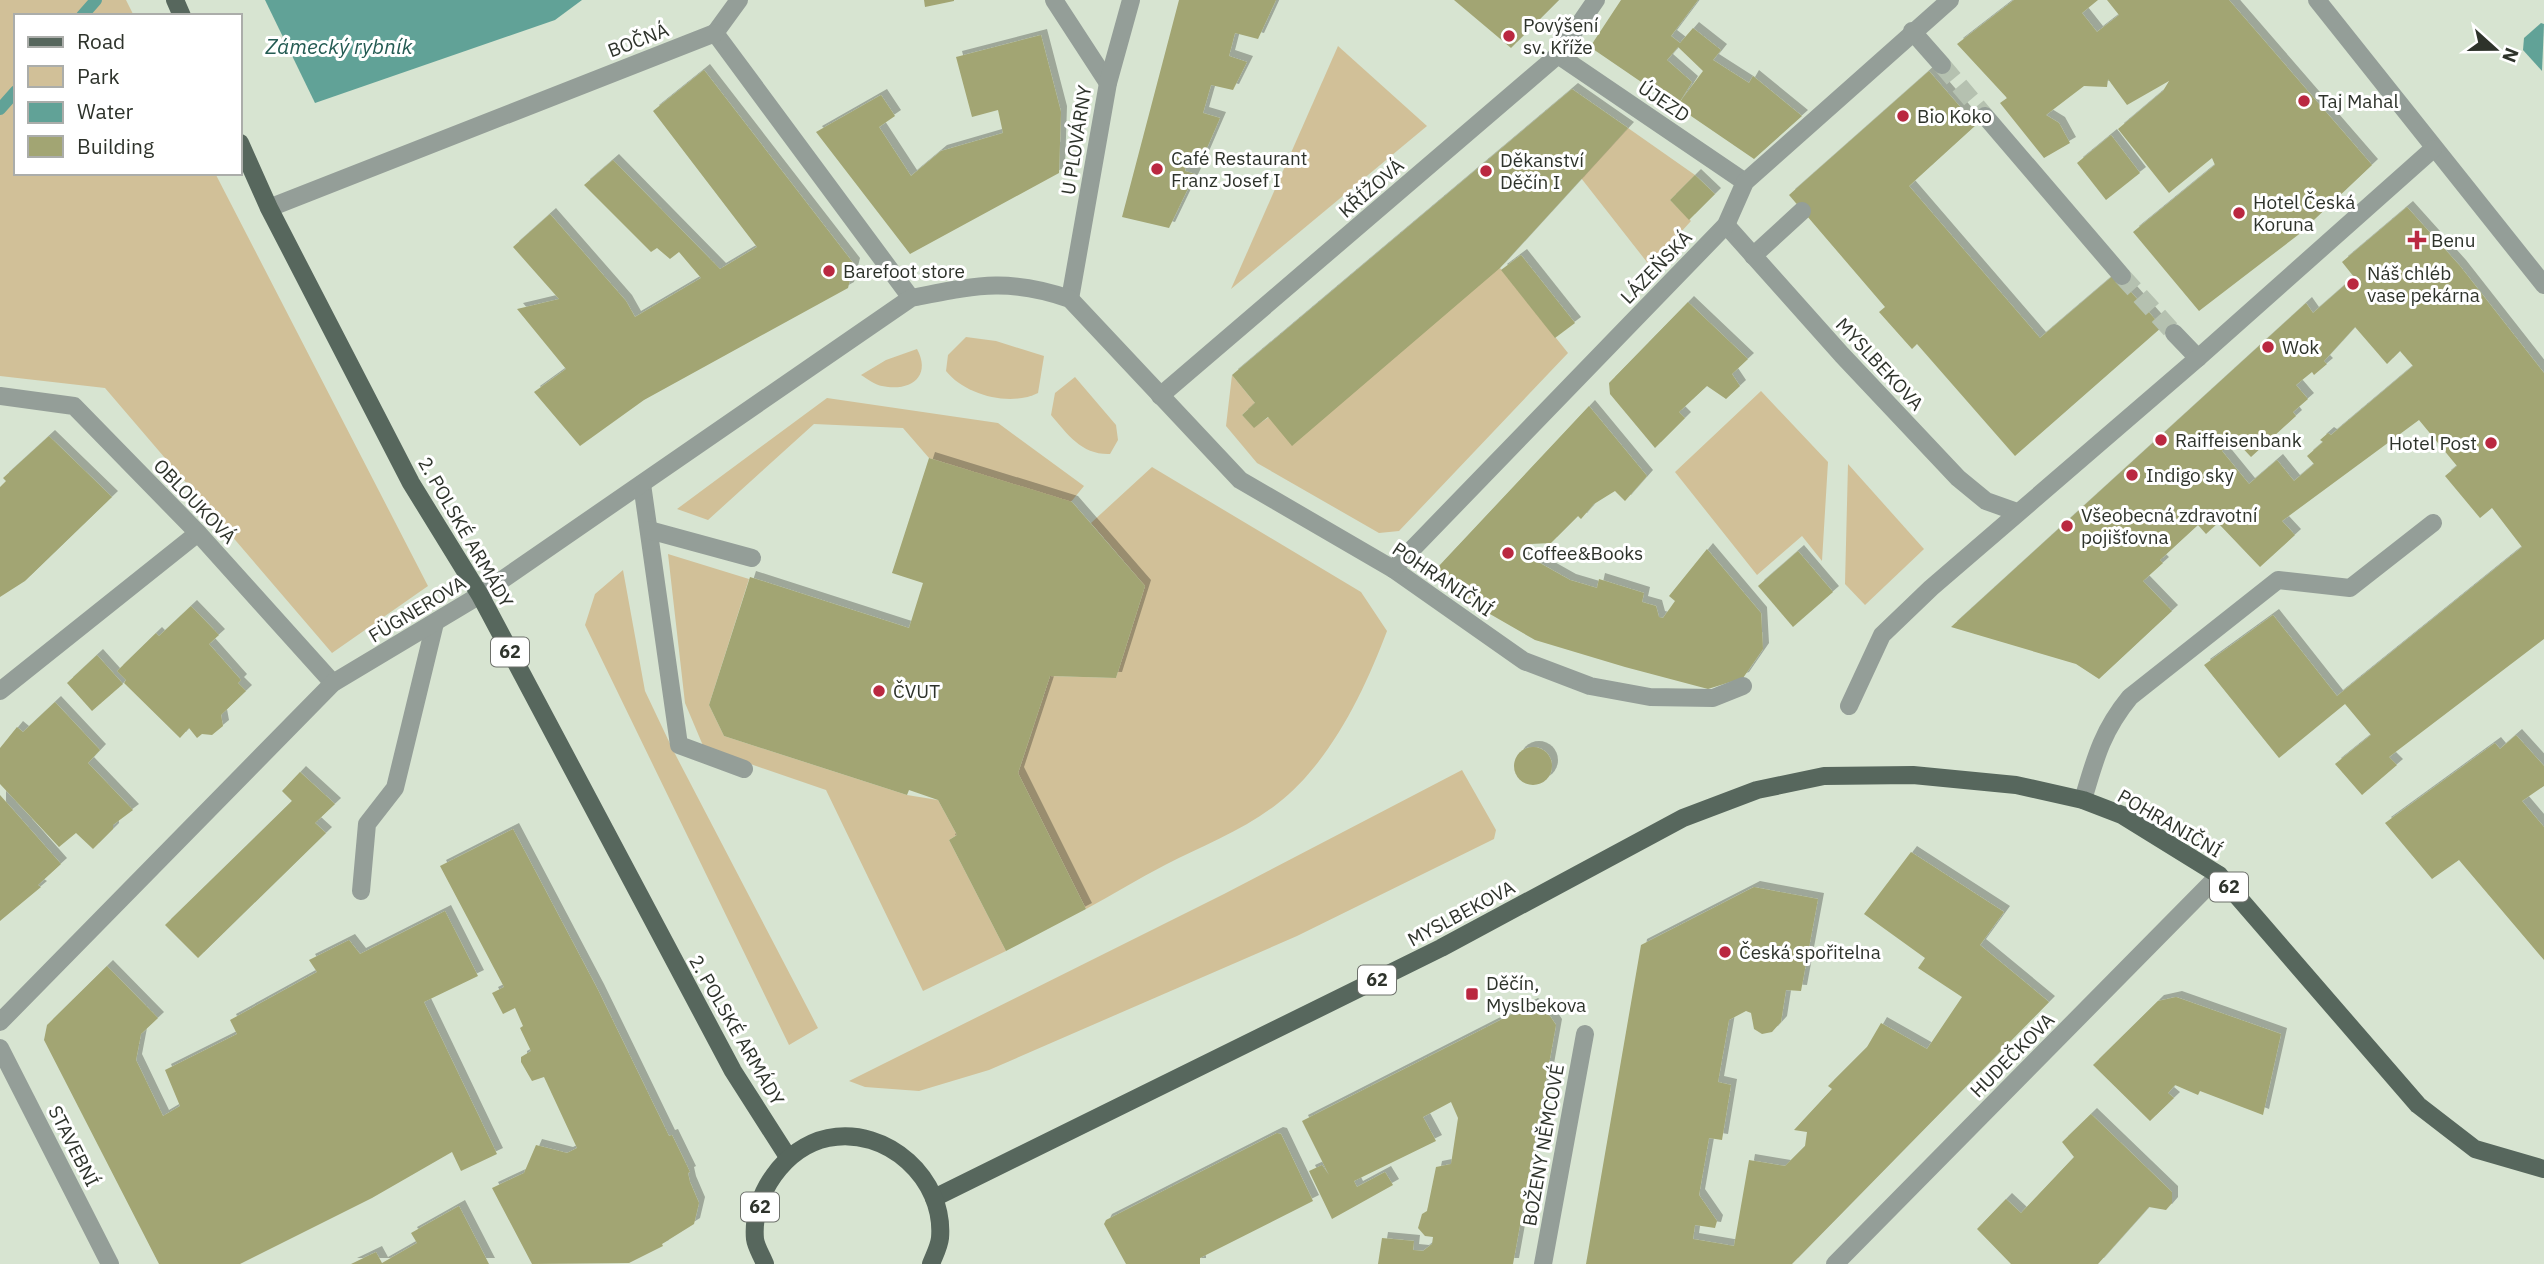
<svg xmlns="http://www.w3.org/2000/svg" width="2544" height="1264" viewBox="0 0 2544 1264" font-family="'IBM Plex Sans',sans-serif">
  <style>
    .green { fill: #d1c098 }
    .water { fill: #61a297 }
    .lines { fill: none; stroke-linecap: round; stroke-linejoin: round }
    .stream { stroke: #61a297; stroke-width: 12 }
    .building { fill: #a2a573; fill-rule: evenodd; filter: url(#shadow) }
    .street-tunnel { stroke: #b5c1b0; stroke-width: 18; stroke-dasharray: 18 9; stroke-linecap: butt }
    .lane { stroke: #949e98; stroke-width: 18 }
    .street { stroke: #949e98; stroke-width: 18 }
    .primary { stroke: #57675d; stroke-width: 18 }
    .poi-dot { fill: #ba2840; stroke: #fff; stroke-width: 2.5 }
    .labels { text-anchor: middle; stroke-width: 6; stroke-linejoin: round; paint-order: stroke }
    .shield { fill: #fff; stroke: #6d706b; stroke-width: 2 }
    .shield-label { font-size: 18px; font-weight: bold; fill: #2e332b }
    .poi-label { font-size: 19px; fill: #2e332b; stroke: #fff; text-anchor: start }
    .street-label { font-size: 19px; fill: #2e332b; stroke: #fff }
    .water-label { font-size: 21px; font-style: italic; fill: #245b53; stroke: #fff }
  </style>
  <defs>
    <filter id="shadow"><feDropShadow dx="6" dy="-6" stdDeviation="0" flood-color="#0004"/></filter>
  </defs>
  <rect width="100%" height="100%" fill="#d7e4d1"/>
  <!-- green -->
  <g class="green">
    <polygon points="0,0 126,0 134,16 16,16 16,173 215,173 428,586 332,653 105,388 0,376"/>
    <polygon points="1338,46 1427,126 1231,289"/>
    <polygon points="1628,128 1695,175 1670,200 1691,221 1650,266 1581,178"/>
    <polygon points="1500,268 1568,353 1399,531 1379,533 1257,463 1226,426 1232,375 1255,403 1242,415 1254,427"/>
    <path d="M 966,337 L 996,341 L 1044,356 L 1038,393 C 1010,407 965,395 946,371 L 948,355 Z"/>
    <path d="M 917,349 C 932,377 910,392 882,386 C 876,385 867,379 861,375 L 886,360 Z"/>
    <path d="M 1075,377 L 1116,425 L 1118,440 L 1110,454 C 1082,455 1068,435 1051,415 L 1055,393 Z"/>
    <polygon points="1761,391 1828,462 1822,561 1802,536 1757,575 1675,472"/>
    <polygon points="827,398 998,423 1084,486 1070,503 929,458 903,428 814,424 708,520 677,509"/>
    <polygon points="1848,464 1924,549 1865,605 1845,584"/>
    <path d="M 1152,467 L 1361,592 L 1387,631 C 1364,692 1330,763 1277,804 C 1244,830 1202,846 1165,865 C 1138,879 1112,895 1086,909 L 1018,773 L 1050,676 L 1116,678 L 1145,586 L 1091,523 Z"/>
    <polygon points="668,554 749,579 709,705 724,736 907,795 938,800 957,835 949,840 1006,951 923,991 826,790 704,748 685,703"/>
    <polygon points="623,570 645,691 673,750 818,1028 789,1045 585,625 595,594"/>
    <polygon points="1462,770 1496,830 1494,839 1297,936 989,1070 919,1091 865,1087 849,1081 1224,894"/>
  </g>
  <!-- water -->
  <g class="water">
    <polygon points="265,0 582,0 555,20 315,103"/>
    <polygon points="2541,23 2544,24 2542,71 2523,50 2524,38"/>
  </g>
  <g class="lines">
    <!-- stream -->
    <g class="stream">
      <polyline points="82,16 96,0"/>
      <polyline points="0,109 16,91"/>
    </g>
  </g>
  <!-- building -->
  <g class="building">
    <polygon points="924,0 954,0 954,1 925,7"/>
    <polygon points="1179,0 1276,0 1258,39 1235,33 1229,56 1247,62 1233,90 1211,85 1203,113 1220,118 1200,164 1187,160 1185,171 1195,174 1169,228 1122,217"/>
    <polygon points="1454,0 1559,0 1511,48"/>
    <path d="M 1621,0 L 1698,0 L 1671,36 L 1680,43 L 1693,28 L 1721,50 L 1713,60 L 1749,83 L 1753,76 L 1802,116 L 1754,159 L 1590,47 ZM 1678,47 L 1703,71 L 1679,103 L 1692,82 L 1667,60 Z"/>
    <polygon points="2014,0 2098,0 2082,13 2097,32 2119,15 2107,0 2229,0 2372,165 2298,235 2199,311 2133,232 2215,165 2212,158 2169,193 2118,129 2163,91 2169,81 2127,105 2108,79 2107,87 2084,86 2046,115 2059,123 2070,143 2044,158 2000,103 2007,98 1957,44"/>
    <polygon points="1041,35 1061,112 1059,173 910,254 816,132 881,95 895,116 879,127 911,176 941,151 1003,133 998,110 972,117 956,57"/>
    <polygon points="704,70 854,264 848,288 644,400 580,446 534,392 566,369 517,309 559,299 513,247 550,214 626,301 635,317 701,278 679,252 670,259 657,248 651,252 584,185 613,160 720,269 757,247 653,111"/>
    <polygon points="1929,71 1976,125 1909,186 2040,338 2115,274 2162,327 2015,456 1917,344 1912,349 1879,312 1885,307 1789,195"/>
    <polygon points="1572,89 1628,128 1500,268 1292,446 1268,417 1254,428 1242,415 1255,403 1232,375"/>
    <polygon points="2111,135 2140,173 2106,200 2077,163"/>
    <polygon points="1695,175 1715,194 1689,220 1670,200"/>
    <path d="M 2407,207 L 2460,266 L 2544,373 L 2544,639 L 2389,757 L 2397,765 L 2362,795 L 2335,764 L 2371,735 L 2345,704 L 2279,758 L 2204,665 L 2273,615 L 2337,696 L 2522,547 L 2492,508 L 2480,518 L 2445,476 L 2457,466 L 2419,420 L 2282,521 L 2295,535 L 2260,567 L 2218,523 L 2206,534 L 2198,525 L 2160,560 L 2163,563 L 2143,581 L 2172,611 L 2099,679 L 2076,664 L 1951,627 L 2306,303 L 2313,313 L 2354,277 L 2342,262 ZM 2355,327 L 2387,364 L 2400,351 L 2413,366 L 2331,435 L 2328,433 L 2320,440 L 2323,442 L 2307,456 L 2314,464 L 2294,481 L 2277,460 L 2249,484 L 2222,451 L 2235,440 L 2251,457 L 2296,416 L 2293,412 L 2308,399 L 2296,385 L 2312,372 L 2314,375 L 2327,364 L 2324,361 Z"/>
    <polygon points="1521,255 1575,323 1555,338 1501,270"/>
    <polygon points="1688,302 1748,359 1732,374 1740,386 1726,399 1707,386 1679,412 1685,418 1655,448 1610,394 1609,383"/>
    <polygon points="1589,406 1647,476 1625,501 1615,491 1594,504 1581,519 1578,516 1551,543 1531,544 1522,553 1570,580 1597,588 1599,579 1644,593 1642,602 1656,606 1659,617 1663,618 1675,601 1669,596 1707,549 1761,613 1763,649 1743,678 1708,689 1625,667 1535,640 1443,587 1438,567"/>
    <polygon points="49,436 112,497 25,581 0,597 0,487 6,481 3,478"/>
    <polygon points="929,458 1072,502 1145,586 1116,678 1050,676 1018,773 1086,909 1006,951 949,840 957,835 938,800 909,790 907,795 724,736 709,705 750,577 909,628 923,583 892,573"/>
    <polygon points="1798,551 1833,592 1793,627 1758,586"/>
    <polygon points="191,606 219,635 209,644 241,680 238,683 246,691 221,715 223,726 212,735 202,734 197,738 189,728 180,738 124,683 126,680 117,671 156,633 159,636"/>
    <polygon points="97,655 123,684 92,711 67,683"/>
    <polygon points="55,702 100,750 88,763 133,810 113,825 113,829 93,849 76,833 59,847 0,784 0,748 17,727 23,732"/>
    <polygon points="2516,735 2544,766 2544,786 2522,801 2544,827 2544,960 2459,860 2432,879 2385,823 2495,743 2500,749"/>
    <circle cx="1533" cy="766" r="19"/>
    <polygon points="300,772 335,804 315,823 326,833 198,958 165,925 292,801 282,791"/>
    <polygon points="0,795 61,864 38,885 41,887 0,921"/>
    <polygon points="513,829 598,990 669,1136 672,1135 690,1172 688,1173 690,1182 699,1203 694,1224 662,1244 663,1246 629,1263 532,1264 492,1188 524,1173 536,1145 567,1153 577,1148 544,1077 532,1081 521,1062 521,1057 531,1051 520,1028 523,1026 515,1008 503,1014 492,993 504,987 440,866"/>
    <polygon points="1911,852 2004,912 1980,945 2049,1002 1792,1264 1586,1264 1641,945 1754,887 1818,899 1801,991 1786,990 1781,1022 1772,1032 1762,1034 1754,1029 1751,1013 1746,1011 1729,1020 1718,1082 1731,1085 1722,1140 1709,1138 1699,1195 1717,1221 1715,1228 1695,1225 1693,1239 1734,1246 1749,1160 1785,1166 1805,1146 1807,1132 1794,1130 1832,1089 1828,1086 1867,1047 1881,1023 1927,1049 1962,997 1918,968 1925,958 1864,914"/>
    <polygon points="445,911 478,976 424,1002 497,1154 461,1171 452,1152 372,1198 240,1264 159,1264 44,1040 47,1025 107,966 158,1018 141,1034 136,1060 163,1116 180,1106 165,1070 237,1034 230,1020 317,972 309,960 349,940 360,954"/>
    <polygon points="2176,997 2281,1034 2263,1115 2200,1091 2198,1095 2175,1085 2168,1093 2174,1098 2150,1121 2093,1065 2158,1001"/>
    <polygon points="1532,1004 1550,1016 1556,1025 1513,1264 1378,1264 1382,1238 1414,1241 1413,1250 1423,1251 1432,1244 1433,1237 1425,1236 1418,1228 1422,1214 1427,1211 1436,1167 1451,1164 1458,1118 1451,1102 1423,1117 1436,1141 1354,1181 1357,1187 1385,1172 1393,1185 1332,1219 1309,1171 1322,1165 1329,1175 1302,1121"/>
    <polygon points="2091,1114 2172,1192 2172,1203 2166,1210 2149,1207 2098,1264 2011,1264 1977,1229 2006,1199 2021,1213 2074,1157 2062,1142"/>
    <polygon points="1277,1133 1281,1134 1313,1201 1200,1258 1200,1264 1126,1264 1104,1224 1106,1220"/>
    <polygon points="459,1206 489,1264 351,1264 376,1252 382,1263 417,1243 411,1233"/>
  </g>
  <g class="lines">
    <!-- street-tunnel -->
    <g class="street-tunnel">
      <polyline points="1942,65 1985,116"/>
      <polyline points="2122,276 2174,333"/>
    </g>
    <!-- lane -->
    <g class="lane">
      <polyline points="1753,256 1802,211"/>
      <polyline points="642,484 679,745 744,769"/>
      <polyline points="649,530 752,558"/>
      <polyline points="1393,569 1524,661 1590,686 1650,697 1713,698 1743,686"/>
      <polyline points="0,691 198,533"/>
      <path d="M 2083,800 C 2095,759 2102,731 2130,697 L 2278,580 L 2350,588 L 2433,523"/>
      <polyline points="361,891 367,824 395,788 435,623"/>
    </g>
    <!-- street -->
    <g class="street">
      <polyline points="1054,0 1108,83"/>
      <polyline points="2317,0 2544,285"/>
      <polyline points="1912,31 1942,65"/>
      <polyline points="715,33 911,298"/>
      <polyline points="715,33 739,0"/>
      <polyline points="1558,55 1745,182"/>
      <polyline points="1985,116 2122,276"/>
      <polyline points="269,208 715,33"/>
      <polyline points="1726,225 1842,355 1958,478 1986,501 2017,512"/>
      <polyline points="1070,299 1108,83 1131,0"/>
      <polyline points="2174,333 2198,358"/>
      <polyline points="0,396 74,406 198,533 333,683"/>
      <polyline points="1160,396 1558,55 1596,0"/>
      <polyline points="1849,706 1882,635 1931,588 2198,358 2433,149"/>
      <path d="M 0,1022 L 333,683 L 480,595 L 911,298 C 974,286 1007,277 1070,299 L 1240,480 L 1393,569 L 1726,225 L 1745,182 L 1950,0"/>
      <polyline points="0,1048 110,1264"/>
      <polyline points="1543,1264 1585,1034"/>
      <polyline points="1835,1264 2219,875"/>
    </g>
    <!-- primary -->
    <g class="primary">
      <polyline points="175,0 182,16"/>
      <polyline points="240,143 269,208 411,483 480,595 733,1071 788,1157"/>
      <polyline points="934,1198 1441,948 1683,818 1757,790 1824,776 1913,775 2016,785 2083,800 2122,815 2219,875 2418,1105 2475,1149 2544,1169"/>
      <path d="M 765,1264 C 762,1256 756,1247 755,1239 C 751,1195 785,1147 828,1138 C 887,1126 945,1179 940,1238 C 939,1247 934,1256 931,1264"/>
    </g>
  </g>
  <!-- markers -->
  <g class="poi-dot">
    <circle cx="1509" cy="36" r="7"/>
    <circle cx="2304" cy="101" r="7"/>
    <circle cx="1903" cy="116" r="7"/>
    <circle cx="1157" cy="169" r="7"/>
    <circle cx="1486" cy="171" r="7"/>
    <circle cx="2239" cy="213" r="7"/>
    <path d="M2413.5 229.5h7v7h7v7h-7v7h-7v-7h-7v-7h7z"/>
    <circle cx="829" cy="271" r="7"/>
    <circle cx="2353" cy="284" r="7"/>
    <circle cx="2268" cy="347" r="7"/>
    <circle cx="2161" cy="440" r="7"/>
    <circle cx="2491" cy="443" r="7"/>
    <circle cx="2132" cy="475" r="7"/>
    <circle cx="2067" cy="526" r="7"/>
    <circle cx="1508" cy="553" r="7"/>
    <circle cx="879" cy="691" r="7"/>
    <circle cx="1725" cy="952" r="7"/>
    <rect x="1465" y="987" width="14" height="14" rx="3.5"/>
  </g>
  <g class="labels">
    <!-- shield labels -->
    <g class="shield">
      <rect x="491" y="637.5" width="38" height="29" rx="5"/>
      <rect x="2210" y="872.5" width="38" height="29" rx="5"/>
      <rect x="1358" y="965.5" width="38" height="29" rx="5"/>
      <rect x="741" y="1192.5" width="38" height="29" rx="5"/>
    </g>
    <g class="shield-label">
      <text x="510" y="658">62</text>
      <text x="2229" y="893">62</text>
      <text x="1377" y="986">62</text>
      <text x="760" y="1213">62</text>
    </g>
    <!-- poi labels -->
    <g class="poi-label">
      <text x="1523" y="32">Povýšení<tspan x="1523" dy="22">sv. Kříže</tspan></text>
      <text x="2318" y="108">Taj Mahal</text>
      <text x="1917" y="123">Bio Koko</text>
      <text x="1171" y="165">Café Restaurant<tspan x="1171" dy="22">Franz Josef I</tspan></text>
      <text x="1500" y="167">Děkanství<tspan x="1500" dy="22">Děčín I</tspan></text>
      <text x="2253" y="209">Hotel Česká<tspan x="2253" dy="22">Koruna</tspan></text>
      <text x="2431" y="247">Benu</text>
      <text x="843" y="278">Barefoot store</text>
      <text x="2367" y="280">Náš chléb<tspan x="2367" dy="22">vase pekárna</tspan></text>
      <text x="2282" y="354">Wok</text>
      <text x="2175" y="447">Raiffeisenbank</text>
      <text x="2477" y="450" text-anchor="end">Hotel Post</text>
      <text x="2146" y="482">Indigo sky</text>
      <text x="2081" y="522">Všeobecná zdravotní<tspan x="2081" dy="22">pojišťovna</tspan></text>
      <text x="1522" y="560">Coffee&amp;Books</text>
      <text x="893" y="698">ČVUT</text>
      <text x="1739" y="959">Česká spořitelna</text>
      <text x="1486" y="990">Děčín,<tspan x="1486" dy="22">Myslbekova</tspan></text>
    </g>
    <!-- street labels -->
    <g class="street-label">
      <text transform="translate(638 40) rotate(-21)" y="7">BOČNÁ</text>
      <text transform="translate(1664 101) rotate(34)" y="7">ÚJEZD</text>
      <text transform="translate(1076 140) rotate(-81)" y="7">U PLOVÁRNY</text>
      <text transform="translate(1371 188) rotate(-41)" y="7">KŘÍŽOVÁ</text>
      <text transform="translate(1656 267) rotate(-46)" y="7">LÁZEŇSKÁ</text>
      <text transform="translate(1880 364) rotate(47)" y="7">MYSLBEKOVA</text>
      <text transform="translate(195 501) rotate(46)" y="7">OBLOUKOVÁ</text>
      <text transform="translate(466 532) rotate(60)" y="7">2. POLSKÉ ARMÁDY</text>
      <text transform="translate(1443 579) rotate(34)" y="7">POHRANIČNÍ</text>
      <text transform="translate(417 609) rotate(-31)" y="7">FÜGNEROVA</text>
      <text transform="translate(2170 823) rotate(30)" y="7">POHRANIČNÍ</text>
      <text transform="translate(1461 913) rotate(-28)" y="7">MYSLBEKOVA</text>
      <text transform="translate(737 1030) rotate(60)" y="7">2. POLSKÉ ARMÁDY</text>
      <text transform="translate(2012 1055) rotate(-45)" y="7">HUDEČKOVA</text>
      <text transform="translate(1543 1145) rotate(-80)" y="7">BOŽENY NĚMCOVÉ</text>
      <text transform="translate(74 1146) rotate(63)" y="7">STAVEBNÍ</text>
    </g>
    <!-- water labels -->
    <g class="water-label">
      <text x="339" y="54">Zámecký rybník</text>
    </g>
  </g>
  <!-- legend -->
  <rect x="14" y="14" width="228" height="161" fill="#ffffff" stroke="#abadaa" stroke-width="2"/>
  <rect x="28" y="37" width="35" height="10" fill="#57675d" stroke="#abadaa" stroke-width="2"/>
  <text x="77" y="49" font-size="21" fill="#2e332b">Road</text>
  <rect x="28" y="66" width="35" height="21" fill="#d1c098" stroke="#abadaa" stroke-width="2"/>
  <text x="77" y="84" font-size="21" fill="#2e332b">Park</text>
  <rect x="28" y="102" width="35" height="21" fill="#61a297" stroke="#abadaa" stroke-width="2"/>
  <text x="77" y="119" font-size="21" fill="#2e332b">Water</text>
  <rect x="28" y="136" width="35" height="21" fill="#a2a573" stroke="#abadaa" stroke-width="2"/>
  <text x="77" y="154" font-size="21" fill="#2e332b">Building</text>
  <!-- north arrow -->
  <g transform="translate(2495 49) rotate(111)" stroke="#ffffff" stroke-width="5" paint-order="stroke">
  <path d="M0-5L12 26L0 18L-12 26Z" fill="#2e332b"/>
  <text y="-10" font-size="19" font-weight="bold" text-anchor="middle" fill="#2e332b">N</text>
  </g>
</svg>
